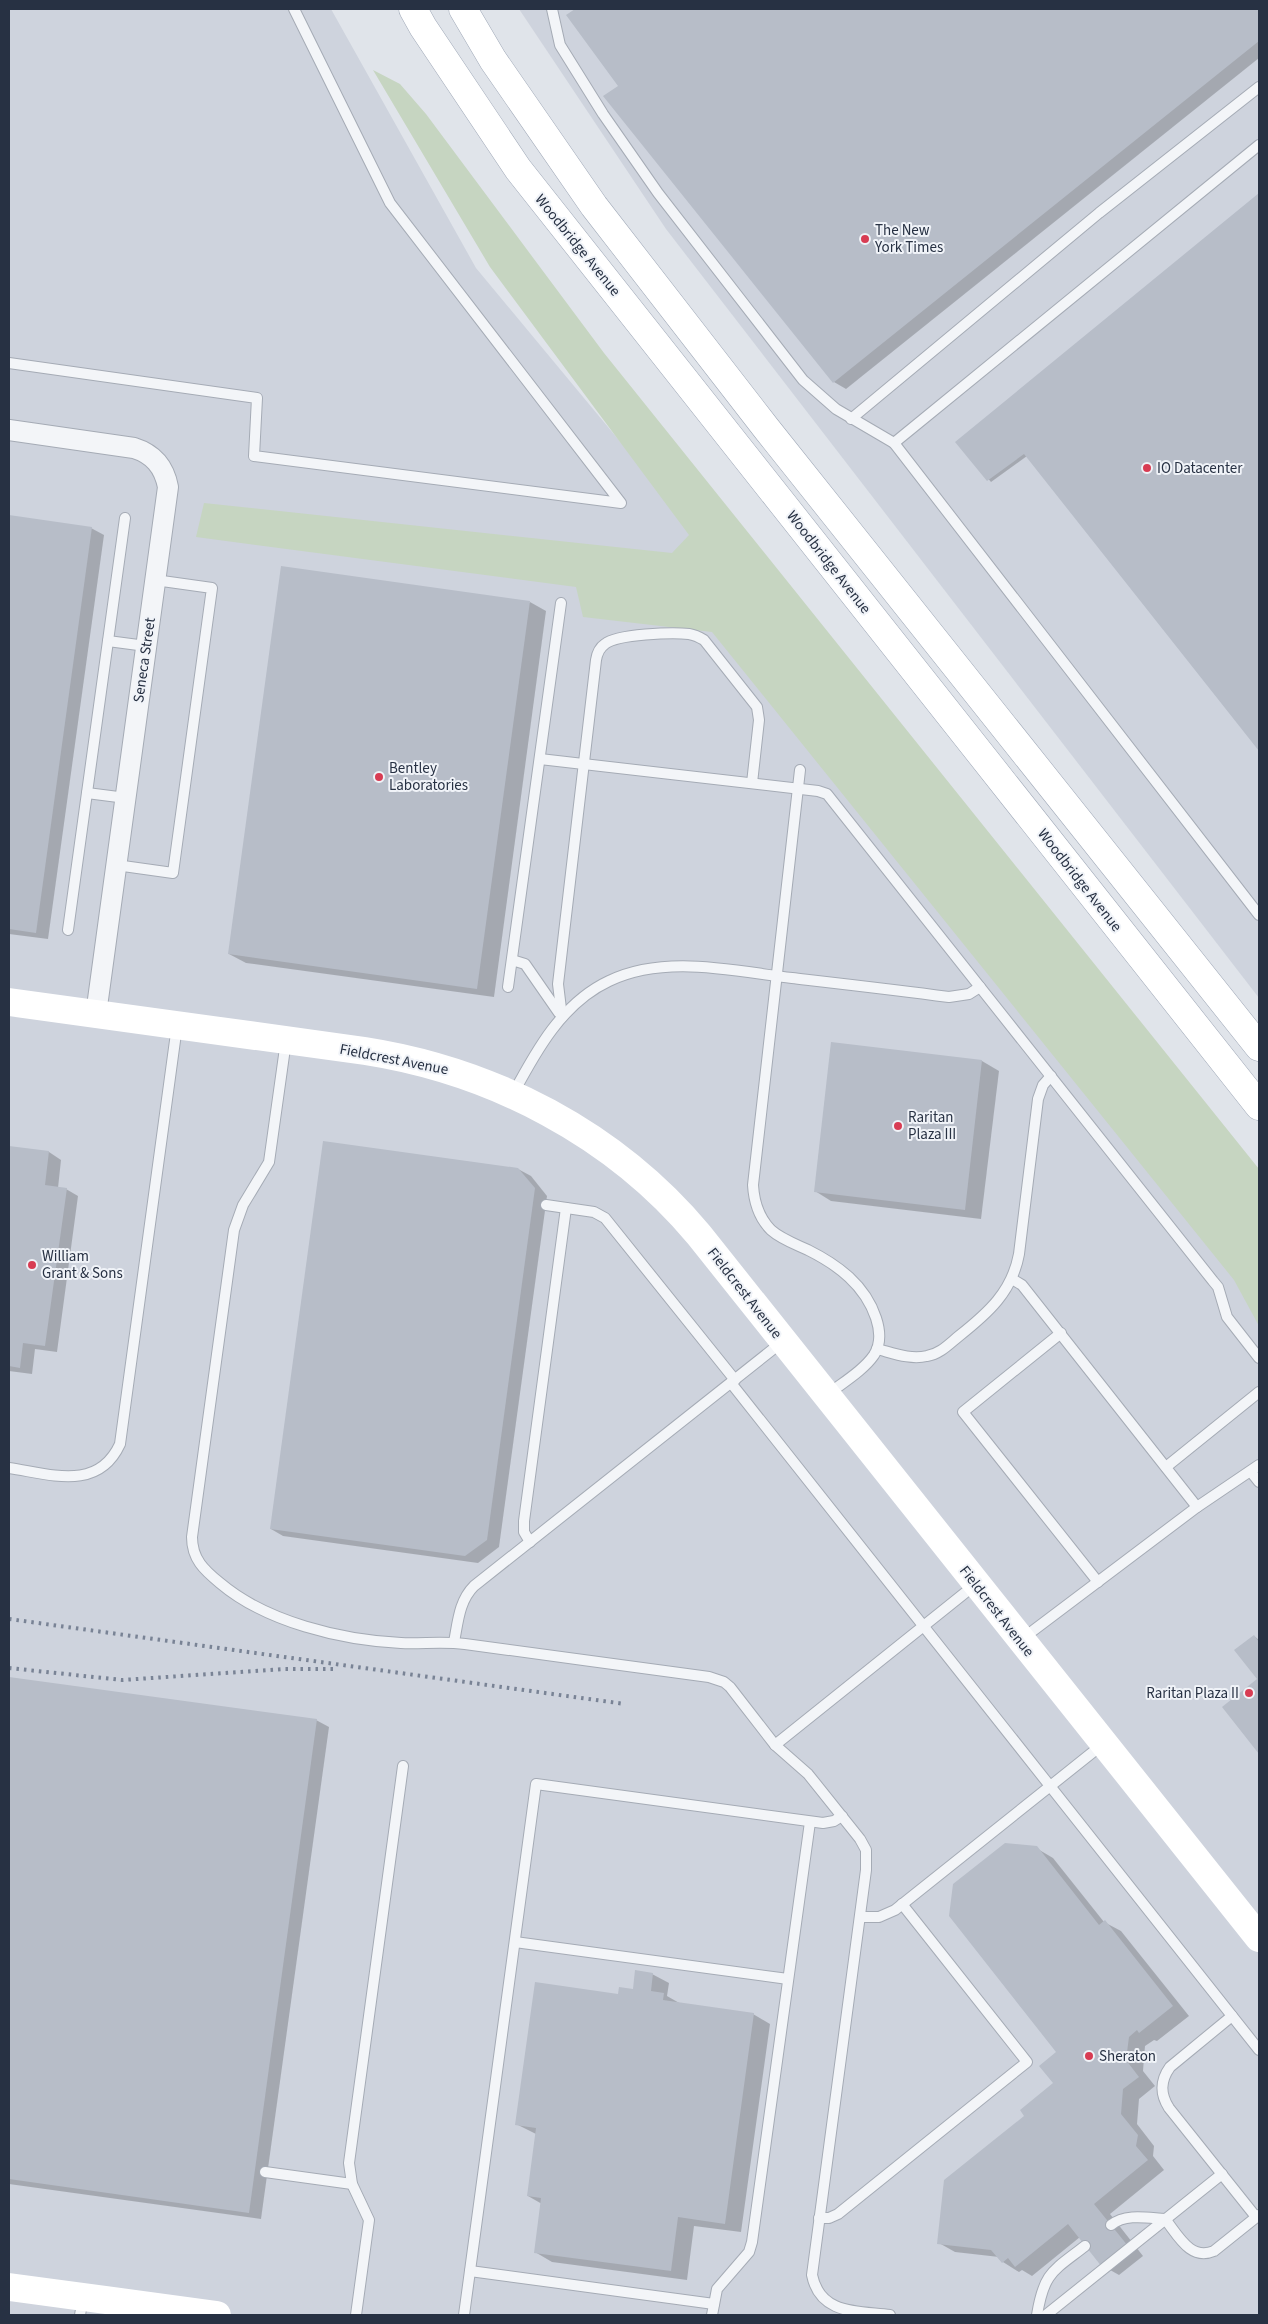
<svg xmlns="http://www.w3.org/2000/svg" width="1268" height="2324" viewBox="0 0 1268 2324" font-family="'Source Sans 3',sans-serif">
  <style>
    .built { fill: #ced3dd }
    .green { fill: #c6d5c1 }
    .shadow { fill: #0003 }
    .building { fill: #b7bdc8 }
    .lines { fill: none; stroke-linecap: round; stroke-linejoin: round }
    .lane-casing { stroke: #a5abb5; stroke-width: 12 }
    .street-casing { stroke: #a5abb5; stroke-width: 22 }
    .primary-casing { stroke: #9fa8b7; stroke-width: 29 }
    .lane { stroke: #f3f5f8; stroke-width: 10 }
    .street { stroke: #f3f5f8; stroke-width: 20 }
    .secondary { stroke: #fff; stroke-width: 28 }
    .primary { stroke: #fff; stroke-width: 28 }
    .rail { stroke: #798395; stroke-width: 4; stroke-dasharray: 2.5 5; stroke-linecap: butt }
    .poi-dot { fill: #d83c53; stroke: #f0f3f8; stroke-width: 2 }
    .labels { text-anchor: middle; stroke-width: 4; stroke-linejoin: round; paint-order: stroke }
    .poi-label { font-size: 15px; fill: #273143; stroke: #f0f3f8; text-anchor: start }
    .street-label { font-size: 15px; fill: #273143; stroke: #f0f3f8 }
  </style>
  <rect width="100%" height="100%" fill="#e0e4ea"/>
  <!-- built -->
  <g class="built">
    <polygon points="9,9 331,9 476,268 681,515 1259,1182 1259,2315 9,2315"/>
    <polygon points="519,9 1259,9 1259,998 666,229"/>
  </g>
  <!-- green -->
  <polygon class="green" points="373,70 400,84 426,114 604,353 1259,1169 1259,1326 1234,1280 712,632 583,617 576,587 196,537 204,503 672,553 689,535 490,267"/>
  <!-- shadow -->
  <g class="shadow">
    <polygon points="577,9 1259,9 1259,58 846,389 834,382 568,16"/>
    <polygon points="1259,194 1259,749 1027,456 991,482 957,442"/>
    <polygon points="9,517 91,528 104,535 48,939 9,934"/>
    <polygon points="530,602 546,611 494,997 246,963 229,954"/>
    <polygon points="832,1044 982,1061 999,1071 981,1219 831,1201 815,1191"/>
    <polygon points="9,1147 49,1152 61,1160 58,1188 66,1189 78,1196 57,1352 35,1349 32,1374 9,1371"/>
    <polygon points="518,1169 531,1176 547,1196 499,1547 478,1563 283,1536 271,1529"/>
    <polygon points="1254,1636 1259,1640 1259,1752 1224,1707 1259,1679"/>
    <polygon points="9,1678 316,1720 329,1727 261,2219 9,2184"/>
    <polygon points="1036,1848 1053,1858 1104,1922 1121,1931 1189,2016 1157,2041 1154,2040 1145,2046 1143,2071 1155,2086 1139,2099 1137,2124 1154,2146 1153,2156 1164,2170 1110,2214 1143,2256 1119,2275 1103,2266 1080,2237 1032,2276 1022,2270 1019,2272 1003,2262 999,2257 955,2252 939,2243 1026,2116 1055,2083 1058,2052"/>
    <polygon points="652,1974 669,1983 667,1996 681,2004 753,2014 770,2024 741,2232 694,2226 687,2280 552,2262 535,2252 542,2204 528,2196 536,2134 516,2124 619,1995 634,1990"/>
  </g>
  <!-- building -->
  <g class="building">
    <polygon points="575,9 1259,9 1259,41 833,383 603,96 618,86 566,15"/>
    <polygon points="1259,193 1259,751 1024,454 987,481 955,442"/>
    <polygon points="9,515 92,527 36,933 9,929"/>
    <polygon points="281,566 530,601 477,989 228,954"/>
    <polygon points="831,1042 982,1060 965,1210 814,1192"/>
    <polygon points="323,1141 518,1168 535,1188 487,1540 465,1556 270,1529"/>
    <polygon points="9,1146 49,1151 45,1185 67,1188 45,1346 23,1343 20,1368 9,1366"/>
    <polygon points="1254,1635 1259,1642 1259,1754 1222,1707 1257,1679 1234,1650"/>
    <polygon points="9,1677 317,1719 249,2213 9,2179"/>
    <polygon points="1005,1843 1037,1846 1099,1925 1105,1920 1173,2006 1139,2033 1137,2030 1129,2037 1126,2060 1139,2077 1123,2089 1121,2114 1138,2135 1136,2146 1148,2160 1094,2204 1128,2246 1102,2267 1068,2224 1015,2267 1008,2258 1002,2263 991,2250 937,2244 944,2180 1024,2116 1020,2110 1053,2083 1039,2066 1056,2052 949,1916 953,1884"/>
    <polygon points="635,1970 653,1973 651,1991 664,1993 663,2000 754,2013 725,2224 678,2217 671,2271 534,2253 541,2198 527,2196 536,2128 515,2125 535,1982 618,1994 619,1987 633,1989"/>
  </g>
  <g class="lines">
    <!-- lane casing -->
    <g class="lane-casing">
      <g id="lane">
        <polyline points="552,9 560,45 603,114 658,193 803,380 836,409 894,443"/>
        <polyline points="1259,145 894,443 1259,915"/>
        <polyline points="9,363 257,398 254,456 621,503 390,203 294,9"/>
        <polyline points="851,419 1099,213 1259,87"/>
        <polyline points="108,641 146,646"/>
        <polyline points="540,759 818,791 827,794 1213,1281 1218,1287 1227,1317 1259,1358"/>
        <path d="M 800,770 L 753,1185 C 754,1202 758,1217 771,1230 C 781,1239 795,1244 808,1250 C 838,1265 865,1285 876,1318 C 880,1330 881,1344 874,1355 C 863,1371 842,1383 827,1395"/>
        <polyline points="87,793 126,798"/>
        <polyline points="116,865 173,873 212,588 155,580"/>
        <polyline points="68,930 125,518"/>
        <polyline points="512,960 525,964 559,1013"/>
        <polyline points="508,987 561,603"/>
        <path d="M 562,1017 L 558,984 L 596,660 C 597,654 599,648 605,644 C 617,634 673,632 689,634 C 695,635 699,637 704,640 L 757,707 L 759,720 L 752,783"/>
        <path d="M 286,1041 L 269,1162 L 243,1205 L 234,1230 L 192,1537 C 192,1559 204,1570 220,1583 C 266,1622 341,1640 401,1643 C 422,1644 443,1641 465,1644 C 546,1655 628,1666 709,1677 L 724,1682 L 730,1687 L 775,1745 L 808,1774 L 860,1839 L 866,1850 L 866,1870 L 812,2275 C 820,2315 858,2311 890,2315"/>
        <path d="M 513,1094 C 536,1051 562,1003 609,981 C 665,954 733,971 792,978 C 844,984 897,990 949,997 L 969,994 L 980,987"/>
        <polyline points="546,1205 594,1212 605,1218 735,1380"/>
        <polyline points="1012,1279 1022,1285 1197,1507"/>
        <polyline points="1061,1333 963,1412 1098,1582"/>
        <path d="M 877,1349 C 893,1353 910,1360 927,1356 C 940,1354 949,1344 959,1336 C 988,1313 1012,1292 1019,1254 L 1038,1099 L 1043,1085 L 1051,1076"/>
        <polyline points="731,1383 1259,2050"/>
        <polyline points="1166,1467 1259,1392"/>
        <path d="M 9,1468 C 50,1474 98,1492 120,1444 L 177,1026"/>
        <polyline points="1251,1472 1259,1482"/>
        <polyline points="530,1542 524,1532 524,1521 566,1208"/>
        <polyline points="1022,1639 1197,1507 1259,1465"/>
        <path d="M 454,1642 C 458,1622 459,1601 474,1586 L 782,1342"/>
        <polyline points="775,1745 976,1584"/>
        <polyline points="860,1917 879,1917 895,1910 1103,1744"/>
        <polyline points="515,1942 788,1979"/>
        <path d="M 1232,2016 L 1170,2067 C 1160,2081 1160,2094 1169,2108 L 1256,2217"/>
        <polyline points="265,2172 352,2184"/>
        <polyline points="819,2218 829,2218 838,2214 1027,2062 902,1904"/>
        <path d="M 1111,2225 C 1126,2213 1148,2218 1165,2219 C 1178,2235 1190,2261 1214,2251 L 1259,2215"/>
        <polyline points="470,2271 714,2304"/>
        <polyline points="80,2315 83,2298"/>
        <polyline points="356,2315 369,2220 352,2184 349,2163 403,1766"/>
        <polyline points="464,2315 536,1784 823,1823 834,1821 842,1816"/>
        <polyline points="712,2315 717,2289 749,2252 752,2242 810,1822"/>
        <path d="M 1037,2315 C 1044,2272 1053,2271 1085,2246"/>
        <polyline points="1046,2315 1222,2174"/>
      </g>
    </g>
    <!-- street casing -->
    <g class="street-casing">
      <path id="street" d="M 9,430 L 134,448 C 153,454 164,466 168,487 L 96,1014"/>
    </g>
    <!-- primary casing -->
    <g class="primary-casing">
      <g id="primary">
        <polyline points="413,9 423,27 518,169 1259,1106"/>
        <polyline points="463,9 493,60 594,206 766,428 1259,1047"/>
      </g>
    </g>
    <!-- lane -->
    <use href="#lane" class="lane"/>
    <!-- street -->
    <use href="#street" class="street"/>
    <!-- secondary -->
    <g class="secondary">
      <path d="M 9,1002 L 365,1051 C 493,1071 615,1134 699,1235 L 1259,1938"/>
      <polyline points="9,2287 217,2315"/>
    </g>
    <!-- primary -->
    <use href="#primary" class="primary"/>
    <!-- rail -->
    <g class="rail">
      <polyline points="9,1619 625,1704"/>
      <polyline points="9,1668 122,1680 285,1669 333,1669"/>
    </g>
  </g>
  <!-- markers -->
  <g class="poi-dot">
    <circle cx="865" cy="239" r="5"/>
    <circle cx="1147" cy="468" r="5"/>
    <circle cx="379" cy="777" r="5"/>
    <circle cx="898" cy="1126" r="5"/>
    <circle cx="32" cy="1265" r="5"/>
    <circle cx="1249" cy="1693" r="5"/>
    <circle cx="1089" cy="2056" r="5"/>
  </g>
  <g class="labels">
    <!-- poi labels -->
    <g class="poi-label">
      <text x="875" y="235">The New<tspan x="875" dy="17">York Times</tspan></text>
      <text x="1157" y="473">IO Datacenter</text>
      <text x="389" y="773">Bentley<tspan x="389" dy="17">Laboratories</tspan></text>
      <text x="908" y="1122">Raritan<tspan x="908" dy="17">Plaza III</tspan></text>
      <text x="42" y="1261">William<tspan x="42" dy="17">Grant &amp; Sons</tspan></text>
      <text x="1239" y="1698" text-anchor="end">Raritan Plaza II</text>
      <text x="1099" y="2061">Sheraton</text>
    </g>
    <!-- street labels -->
    <g class="street-label">
      <text transform="translate(578 245) rotate(51)" y="5">Woodbridge Avenue</text>
      <text transform="translate(829 562) rotate(52)" y="5">Woodbridge Avenue</text>
      <text transform="translate(144 660) rotate(-82)" y="5">Seneca Street</text>
      <text transform="translate(1080 880) rotate(52)" y="5">Woodbridge Avenue</text>
      <text transform="translate(394 1059) rotate(11)" y="5">Fieldcrest Avenue</text>
      <text transform="translate(745 1293) rotate(52)" y="5">Fieldcrest Avenue</text>
      <text transform="translate(997 1611) rotate(52)" y="5">Fieldcrest Avenue</text>
    </g>
  </g>
  <!-- border -->
  <rect width="1268" height="2324" fill="none" stroke="#273143" stroke-width="20"/>
</svg>
